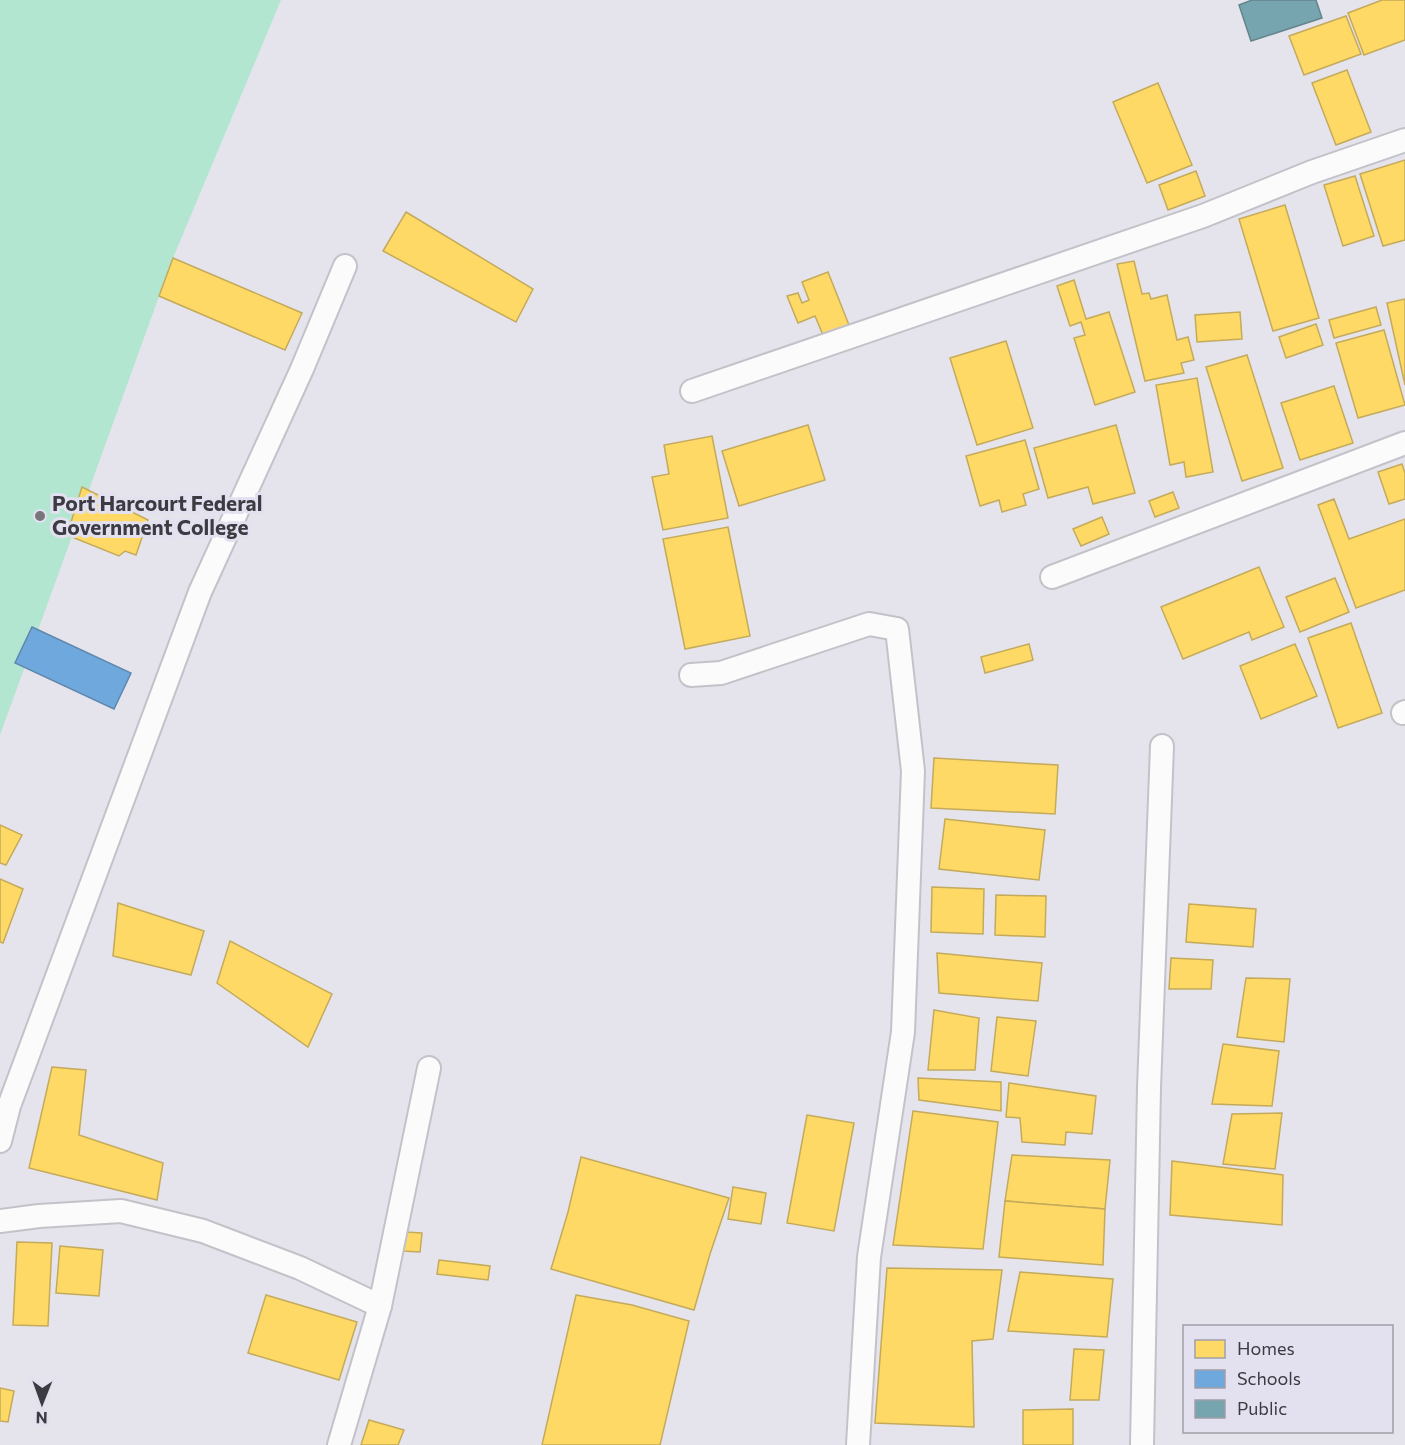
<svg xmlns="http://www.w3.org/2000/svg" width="1405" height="1445" viewBox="0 0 1405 1445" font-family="Commissioner,sans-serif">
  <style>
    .green { fill: #b2e6d0 }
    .homes { fill: #ffd966; stroke: #c4aa5b; stroke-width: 1.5 }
    .schools { fill: #6fa8dc; stroke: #6087ae; stroke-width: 1.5 }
    .public { fill: #76a5af; stroke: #65858e; stroke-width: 1.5 }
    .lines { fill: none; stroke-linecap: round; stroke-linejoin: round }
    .street-casing { stroke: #c3c2c9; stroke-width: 26 }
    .street { stroke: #fbfbfc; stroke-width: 22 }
    .poi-dot { fill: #77767d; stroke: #e3e0ef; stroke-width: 2 }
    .labels { text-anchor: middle; stroke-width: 6; stroke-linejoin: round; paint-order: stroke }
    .poi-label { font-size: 21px; font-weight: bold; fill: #3c3b41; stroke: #e3e0ef; text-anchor: start }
  </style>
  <rect width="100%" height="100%" fill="#e5e4ec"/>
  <!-- green -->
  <polygon class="green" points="0,0 281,0 173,258 0,735"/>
  <!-- homes -->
  <g class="homes">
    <polygon points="1382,0 1405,0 1405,40 1364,55 1348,13"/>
    <polygon points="1346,16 1361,54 1304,75 1289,36"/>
    <polygon points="1347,70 1371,132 1336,145 1312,83"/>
    <polygon points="1158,83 1192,165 1147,183 1113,102"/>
    <polygon points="1405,160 1405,240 1383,246 1360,174"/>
    <polygon points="1196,171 1205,196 1168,210 1159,185"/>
    <polygon points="1355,176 1374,236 1343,246 1324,185"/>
    <polygon points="1285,205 1319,318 1273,331 1239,219"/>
    <polygon points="406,212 533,289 516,322 383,251"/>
    <polygon points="173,258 302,313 285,350 159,296"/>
    <polygon points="1134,261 1142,294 1149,293 1151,299 1167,295 1177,340 1188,337 1194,360 1181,363 1184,373 1145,381 1117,264"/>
    <polygon points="828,272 849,325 823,335 815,316 798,323 787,296 798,293 802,303 809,300 802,282"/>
    <polygon points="1074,280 1086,319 1109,312 1135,392 1095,405 1074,338 1085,335 1081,322 1070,326 1057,286"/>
    <polygon points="1405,299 1405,385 1387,303"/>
    <polygon points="1376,307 1381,325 1334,338 1329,320"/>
    <polygon points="1240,312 1242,339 1197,342 1195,315"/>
    <polygon points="1316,324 1323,345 1286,358 1279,337"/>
    <polygon points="1384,330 1405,405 1358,418 1336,343"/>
    <polygon points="1006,341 1033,428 977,445 950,358"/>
    <polygon points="1247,355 1283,468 1242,481 1206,367"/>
    <polygon points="1197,378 1213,472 1186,477 1184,462 1170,465 1156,385"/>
    <polygon points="1334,386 1353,443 1300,460 1281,403"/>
    <polygon points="808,425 825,480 739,506 722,451"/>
    <polygon points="1116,425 1135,493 1093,504 1088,487 1048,498 1034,448"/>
    <polygon points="712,436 728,518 663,530 652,477 669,474 664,445"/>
    <polygon points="1025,440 1039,489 1023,494 1026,505 1002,512 999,500 980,506 966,456"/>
    <polygon points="1402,464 1405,473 1405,499 1389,504 1378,472"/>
    <polygon points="82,487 148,520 136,555 125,551 119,556 67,535"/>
    <polygon points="1173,492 1179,508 1155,517 1149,501"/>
    <polygon points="1334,499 1349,539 1405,519 1405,590 1356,608 1318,505"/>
    <polygon points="1102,517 1109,534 1081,546 1073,529"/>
    <polygon points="728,527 750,636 685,649 663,539"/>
    <polygon points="1259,567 1284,627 1252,640 1249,632 1183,659 1161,607"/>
    <polygon points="1335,578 1349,612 1300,632 1286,597"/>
    <polygon points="1351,623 1382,713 1338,728 1308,638"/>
    <polygon points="1029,644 1033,660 985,673 981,657"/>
    <polygon points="1295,644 1317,696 1261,719 1240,666"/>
    <polygon points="934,758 1058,765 1055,814 931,808"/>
    <polygon points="945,819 1045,830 1039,880 939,869"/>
    <polygon points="0,825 22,835 6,865 0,863"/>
    <polygon points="0,879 23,889 3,943 0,942"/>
    <polygon points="932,887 984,889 983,934 931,932"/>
    <polygon points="996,895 1046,896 1045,937 995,935"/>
    <polygon points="118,903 204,931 191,975 113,956"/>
    <polygon points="1189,904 1256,909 1253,947 1186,942"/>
    <polygon points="230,941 332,994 308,1047 217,983"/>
    <polygon points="937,953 1042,963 1038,1001 939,993"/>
    <polygon points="1171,958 1213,960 1211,989 1169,989"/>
    <polygon points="1246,978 1290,979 1284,1042 1237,1037"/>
    <polygon points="934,1010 979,1018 975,1070 928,1070"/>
    <polygon points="997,1017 1036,1021 1028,1076 991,1071"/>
    <polygon points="1223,1044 1279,1051 1272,1106 1212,1104"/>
    <polygon points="52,1067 86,1070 79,1135 163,1163 157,1200 29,1168"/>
    <polygon points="918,1078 1001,1082 1001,1111 919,1100"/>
    <polygon points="1009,1083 1096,1096 1092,1134 1066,1132 1065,1145 1022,1142 1020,1118 1006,1117"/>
    <polygon points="913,1111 998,1122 983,1249 893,1245"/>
    <polygon points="1282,1113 1275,1169 1223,1164 1232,1114"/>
    <polygon points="807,1115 854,1123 834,1231 787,1223"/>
    <polygon points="1012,1155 1110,1160 1105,1209 1005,1201"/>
    <polygon points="581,1157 729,1198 710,1254 694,1310 551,1269 568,1212"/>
    <polygon points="1172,1161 1283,1175 1282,1225 1170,1215"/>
    <polygon points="733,1187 766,1193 761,1224 728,1219"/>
    <polygon points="1005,1201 1105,1209 1103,1265 999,1257"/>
    <polygon points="405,1232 422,1233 420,1252 403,1251"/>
    <polygon points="17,1242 52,1243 48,1326 13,1325"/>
    <polygon points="60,1246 103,1250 99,1296 56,1293"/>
    <polygon points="439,1260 490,1266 488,1280 437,1274"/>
    <polygon points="887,1268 1002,1270 993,1339 972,1341 974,1427 875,1423"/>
    <polygon points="1020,1272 1113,1279 1107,1337 1008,1331"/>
    <polygon points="266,1295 357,1322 339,1380 248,1353"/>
    <polygon points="576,1295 632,1305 689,1321 660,1445 542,1445"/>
    <polygon points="1074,1349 1104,1350 1099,1400 1070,1400"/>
    <polygon points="0,1388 14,1391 8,1422 0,1421"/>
    <polygon points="1073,1409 1073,1445 1023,1445 1023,1410"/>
    <polygon points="369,1420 404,1430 398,1445 361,1445"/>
  </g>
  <!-- schools -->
  <polygon class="schools" points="32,627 131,673 114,709 15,663"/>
  <!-- public -->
  <polygon class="public" points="1252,0 1316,0 1322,18 1251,41 1239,5"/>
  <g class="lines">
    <!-- street casing -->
    <g class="street-casing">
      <g id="street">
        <polyline points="692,391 1203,216 1312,172 1405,140"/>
        <polyline points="1052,577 1405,443"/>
        <polyline points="691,675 721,673 869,624 897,629 913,771 903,1032 869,1257 858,1445"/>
        <polyline points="1403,713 1405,712"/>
        <polyline points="0,1141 9,1106 200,592 302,369 345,266"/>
        <polyline points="0,1221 39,1216 121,1211 203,1231 300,1268 380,1306"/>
        <polyline points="339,1445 380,1306 429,1068"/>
        <polyline points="1142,1445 1149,1088 1162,746"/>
      </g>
    </g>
    <!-- street -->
    <use href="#street" class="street"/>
  </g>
  <!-- markers -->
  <circle class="poi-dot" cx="40" cy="516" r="6"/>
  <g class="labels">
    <!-- poi labels -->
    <g class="poi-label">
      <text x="52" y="511">Port Harcourt Federal<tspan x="52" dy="24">Government College</tspan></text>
    </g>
  </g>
  <!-- legend -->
  <rect x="1183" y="1325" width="210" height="108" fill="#e3e0ef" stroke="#a09ea9" stroke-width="1.5"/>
  <rect x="1195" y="1340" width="30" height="18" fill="#ffd966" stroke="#a09ea9" stroke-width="1.5"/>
  <text x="1237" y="1355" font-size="18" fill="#3c3b41">Homes</text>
  <rect x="1195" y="1370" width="30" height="18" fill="#6fa8dc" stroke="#a09ea9" stroke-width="1.5"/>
  <text x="1237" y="1385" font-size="18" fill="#3c3b41">Schools</text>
  <rect x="1195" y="1400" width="30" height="18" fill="#76a5af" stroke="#a09ea9" stroke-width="1.5"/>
  <text x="1237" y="1415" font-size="18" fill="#3c3b41">Public</text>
  <!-- north arrow -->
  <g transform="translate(42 1403) rotate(181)" stroke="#e3e0ef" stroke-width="4.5" paint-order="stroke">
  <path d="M0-4.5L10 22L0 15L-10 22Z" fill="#3c3b41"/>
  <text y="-9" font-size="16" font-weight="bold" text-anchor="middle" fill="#3c3b41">N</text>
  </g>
</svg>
